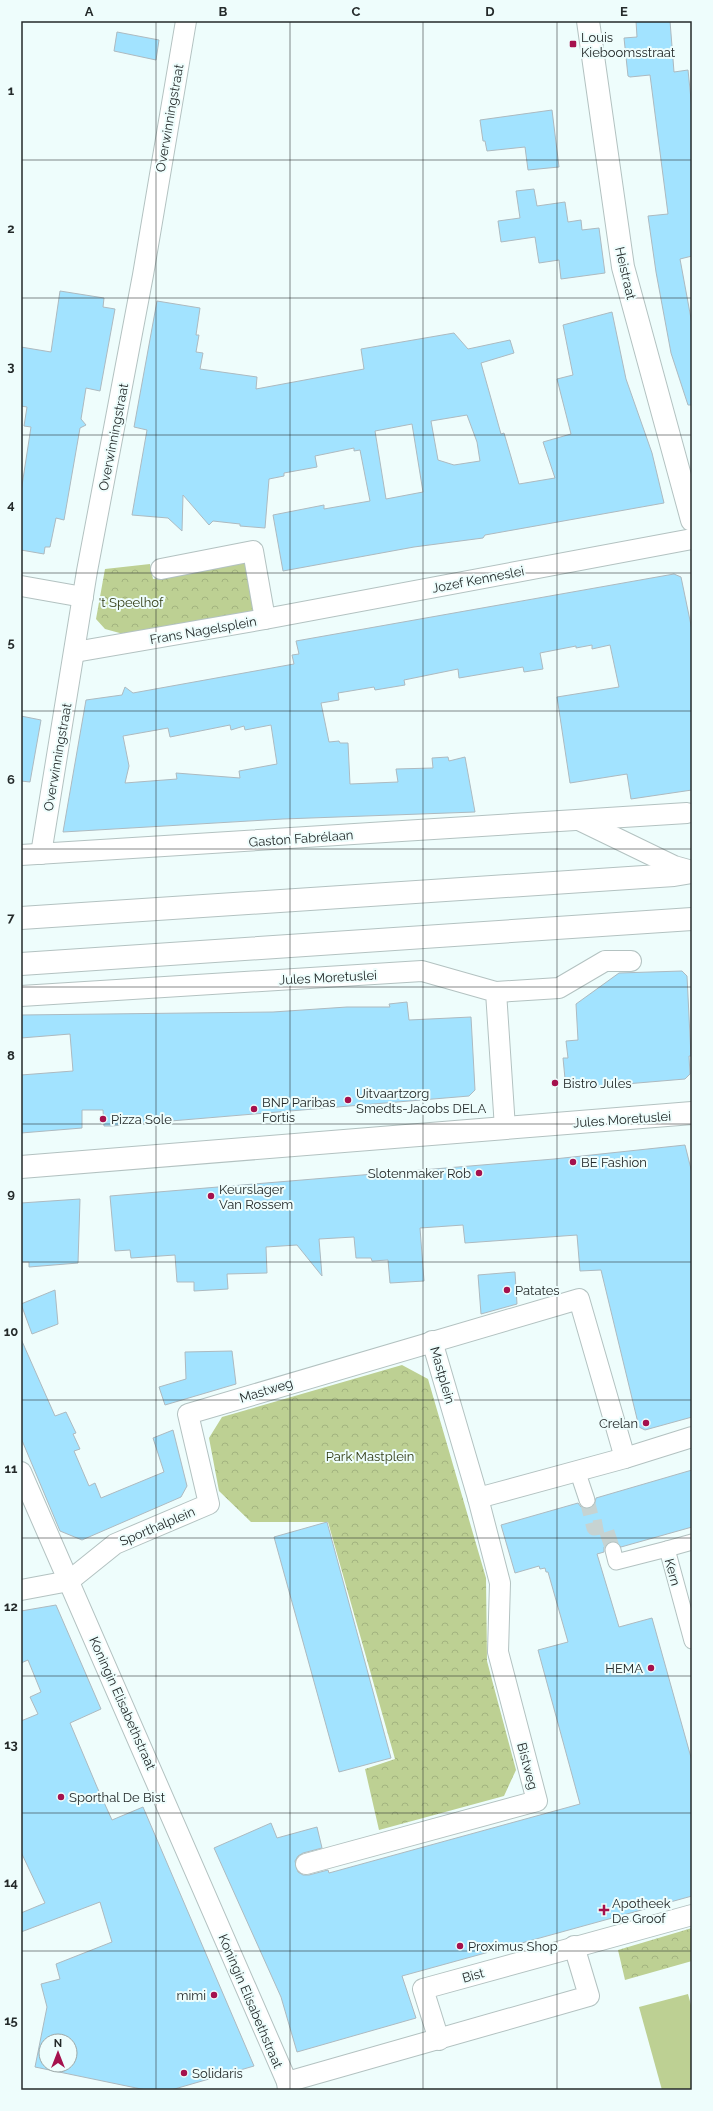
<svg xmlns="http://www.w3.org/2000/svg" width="713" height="2111" viewBox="0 0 713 2111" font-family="Raleway,sans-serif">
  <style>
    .park { fill: url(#park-crowns) }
    .pitch { fill: #bdd093 }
    .building { fill: #a2e3ff; stroke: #adbac0; fill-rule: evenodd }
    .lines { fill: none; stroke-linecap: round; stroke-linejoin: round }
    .pedestrian-tunnel { stroke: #c6d3d2; stroke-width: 15; stroke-dasharray: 15 8; stroke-linecap: butt }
    .pedestrian-casing { stroke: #b3c2c1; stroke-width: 17 }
    .minor-casing { stroke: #b3c2c1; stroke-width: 22 }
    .tertiary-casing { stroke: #b3c2c1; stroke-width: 24 }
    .trunk-casing { stroke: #b3c2c1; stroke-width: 24 }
    .pedestrian { stroke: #fff; stroke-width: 15 }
    .minor { stroke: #fff; stroke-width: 20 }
    .tertiary { stroke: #fff; stroke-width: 22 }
    .trunk { stroke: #fff; stroke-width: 22 }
    .grid { fill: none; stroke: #242a2a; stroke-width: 1; stroke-opacity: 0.55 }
    .poi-dot { fill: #a5114d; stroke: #eefdfc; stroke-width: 1.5 }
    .labels { text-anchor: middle; stroke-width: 4; stroke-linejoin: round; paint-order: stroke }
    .poi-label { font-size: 13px; fill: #242a2a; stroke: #eefdfc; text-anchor: start }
    .street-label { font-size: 13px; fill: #242a2a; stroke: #eefdfc }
    .park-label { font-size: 13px; fill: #313c14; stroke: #eefdfc }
    .neatline { fill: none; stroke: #242a2a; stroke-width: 1.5 }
    .grid-label { font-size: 13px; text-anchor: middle; font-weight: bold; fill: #242a2a }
  </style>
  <defs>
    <pattern id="park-crowns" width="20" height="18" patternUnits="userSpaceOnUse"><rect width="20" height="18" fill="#bdd093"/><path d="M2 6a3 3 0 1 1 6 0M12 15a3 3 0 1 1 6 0" fill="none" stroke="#a2b37f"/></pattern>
  </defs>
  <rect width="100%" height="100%" fill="#eefdfc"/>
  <!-- park -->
  <g class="park">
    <polygon points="246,563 255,613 127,635 105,629 96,619 105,569 150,564 153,579"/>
    <polygon points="402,1365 428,1379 486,1578 487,1661 516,1770 504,1796 379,1830 365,1769 395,1759 328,1522 251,1522 219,1491 209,1438 222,1417"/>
    <polygon points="692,1928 692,1961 625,1980 618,1950"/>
  </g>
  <!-- pitch -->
  <polygon class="pitch" points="688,1994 692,2009 692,2090 662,2090 639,2007"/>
  <!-- building -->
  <g class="building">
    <polygon points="636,21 670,21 674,72 688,70 692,109 692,256 680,259 692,324 692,405 688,405 671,353 656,272 648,216 668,214 650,75 630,77 628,76 624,38 637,37"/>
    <polygon points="117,32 159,40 156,60 114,51"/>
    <polygon points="552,110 559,167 528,170 525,147 487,151 485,141 483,141 480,120"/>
    <polygon points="534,189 537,206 565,202 568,222 581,220 582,230 599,228 605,273 561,279 559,260 539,263 535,237 501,242 498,221 520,218 516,191"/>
    <polygon points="60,291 104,298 103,307 115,309 100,391 86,388 81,419 86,425 80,428 64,520 56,518 50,547 45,547 44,554 21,550 21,492 31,427 24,426 27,407 21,406 21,347 51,352"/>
    <path d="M 157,301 L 200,308 L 196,335 L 199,335 L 196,352 L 203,353 L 200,369 L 257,377 L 256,389 L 364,369 L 361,349 L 454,333 L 468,349 L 510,340 L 514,353 L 481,363 L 501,434 L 504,433 L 519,484 L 555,478 L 543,442 L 571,434 L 557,379 L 573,375 L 563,325 L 612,312 L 626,379 L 652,453 L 664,503 L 485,535 L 483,538 L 414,547 L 283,571 L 273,515 L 324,505 L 324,509 L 370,501 L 360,450 L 354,451 L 354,448 L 315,456 L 317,467 L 284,473 L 284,476 L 269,479 L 265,528 L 240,526 L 240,524 L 213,521 L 209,525 L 183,495 L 182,531 L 168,518 L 132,515 L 147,430 L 134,427 ZM 467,415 L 477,442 L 480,461 L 454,465 L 438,460 L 431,421 ZM 412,424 L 423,492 L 386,499 L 375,431 Z"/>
    <path d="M 674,574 L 681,577 L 692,630 L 692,790 L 631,799 L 627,774 L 570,783 L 557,697 L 619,687 L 610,645 L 592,649 L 592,645 L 576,648 L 576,646 L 540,653 L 543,669 L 524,672 L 523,667 L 459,678 L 458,669 L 404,680 L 405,685 L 375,690 L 374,687 L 338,693 L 339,700 L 321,703 L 329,742 L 339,741 L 340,743 L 348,743 L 350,784 L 398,782 L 396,769 L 433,768 L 432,758 L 448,757 L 449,761 L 465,757 L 475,812 L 283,819 L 63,832 L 86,700 L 122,695 L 125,687 L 133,693 L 294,664 L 292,655 L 299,654 L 296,641 ZM 230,725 L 231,730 L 244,726 L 245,730 L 271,725 L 277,764 L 239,771 L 240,778 L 176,773 L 177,779 L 125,783 L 129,766 L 123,736 L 168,728 L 170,737 Z"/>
    <polygon points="21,716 41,720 30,782 21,781"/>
    <polygon points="682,971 687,976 691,1056 689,1056 690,1074 685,1079 566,1089 563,1058 568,1058 566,1041 578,1040 576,1004 619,973"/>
    <polygon points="407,1002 409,1020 471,1017 475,1090 469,1096 111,1126 104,1126 103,1110 82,1110 82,1128 21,1133 21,1075 73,1071 70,1034 21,1038 21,1015 273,1012 347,1007 390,1007 389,1004"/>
    <polygon points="685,1145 692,1173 692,1417 645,1430 639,1427 601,1270 580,1271 577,1235 465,1243 463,1225 420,1228 424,1281 390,1283 388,1260 372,1261 371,1258 356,1258 354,1237 319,1239 322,1276 297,1245 266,1247 267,1273 227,1274 228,1289 194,1291 194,1282 177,1282 175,1255 131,1258 130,1250 115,1251 110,1196 554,1159"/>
    <polygon points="80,1199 78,1263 29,1267 29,1262 21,1262 21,1203"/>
    <polygon points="515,1272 517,1304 481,1314 478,1275"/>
    <polygon points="55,1290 58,1324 32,1334 21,1304"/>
    <polygon points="21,1339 55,1416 66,1412 76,1433 73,1434 80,1449 74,1451 89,1486 95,1483 101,1498 164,1472 153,1438 173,1430 187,1486 181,1497 82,1540 60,1531 21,1438"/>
    <polygon points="232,1351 236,1384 165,1405 159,1387 186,1379 185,1352"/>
    <polygon points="692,1470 692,1527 621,1547 616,1542 610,1541 604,1547 604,1552 597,1554 619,1627 652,1618 692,1761 692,1896 402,1976 416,2018 297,2052 281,1997 214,1848 271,1823 277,1838 317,1827 322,1848 303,1853 298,1856 295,1861 298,1872 303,1875 309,1875 328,1870 329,1873 580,1804 538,1650 568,1642 548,1572 546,1572 545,1568 540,1569 539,1566 515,1573 501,1525 578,1503 581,1507 589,1509 594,1506 596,1498"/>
    <polygon points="327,1522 391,1758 339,1772 274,1537"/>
    <path d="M 56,1605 L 101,1709 L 70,1723 L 97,1787 L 112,1820 L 143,1807 L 254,2066 L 171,2090 L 146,2090 L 35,2067 L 47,2007 L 41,1984 L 60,1979 L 56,1964 L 112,1942 L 100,1902 L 21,1932 L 21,1913 L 45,1903 L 21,1852 L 21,1721 L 38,1714 L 30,1697 L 41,1692 L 28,1660 L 21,1663 L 21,1611 ZM 46,2041 L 70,2041 L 70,2065 L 46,2065 Z"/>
  </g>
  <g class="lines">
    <!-- pedestrian-tunnel -->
    <polyline class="pedestrian-tunnel" points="587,1500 594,1528 605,1526 613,1550"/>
    <!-- pedestrian casing -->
    <g class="pedestrian-casing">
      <g id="pedestrian">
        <polyline points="577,1470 587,1500"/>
        <polyline points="692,1542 667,1549 692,1641"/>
        <polyline points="613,1550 616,1562 667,1549"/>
      </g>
    </g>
    <!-- minor casing -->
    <g class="minor-casing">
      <g id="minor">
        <polyline points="161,569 253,551 265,619"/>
        <polyline points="21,586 83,597"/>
        <polyline points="75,652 265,619 692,539"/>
        <polyline points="581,821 674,866 692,871"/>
        <polyline points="41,854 87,571 143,275 186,21"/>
        <polyline points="21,855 687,813"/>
        <polyline points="496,992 559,988 605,961 631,961"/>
        <polyline points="21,996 422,971 496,992 505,1128"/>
        <polyline points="21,1472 287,2082 288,2090"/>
        <polyline points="478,1498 625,1458 692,1437"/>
        <polyline points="21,1590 69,1581 115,1544 209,1504 188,1414 579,1299 625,1458"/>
        <polyline points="306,1864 537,1801 498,1652 500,1583 478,1498 432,1341"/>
        <polyline points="439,2040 423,1989 692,1915"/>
        <polyline points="287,2082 589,1996 574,1946"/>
      </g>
    </g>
    <!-- tertiary casing -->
    <g class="tertiary-casing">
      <g id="tertiary">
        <polyline points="588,21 623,267 692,520"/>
        <polyline points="21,1167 692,1113"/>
      </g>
    </g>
    <!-- trunk casing -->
    <g class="trunk-casing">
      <g id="trunk">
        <polyline points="21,918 674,875 692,872"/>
        <polyline points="21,964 692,919"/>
      </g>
    </g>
    <!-- pedestrian -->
    <use href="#pedestrian" class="pedestrian"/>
    <!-- minor -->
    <use href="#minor" class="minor"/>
    <!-- tertiary -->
    <use href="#tertiary" class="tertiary"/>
    <!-- trunk -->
    <use href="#trunk" class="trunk"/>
  </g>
  <!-- grid -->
  <path class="grid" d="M 156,21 L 156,2090M 290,21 L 290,2090M 423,21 L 423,2090M 557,21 L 557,2090M 21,160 L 692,160M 21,298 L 692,298M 21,435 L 692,435M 21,573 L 692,573M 21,711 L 692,711M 21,849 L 692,849M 21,987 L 692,987M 21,1124 L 692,1124M 21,1262 L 692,1262M 21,1400 L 692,1400M 21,1538 L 692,1538M 21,1676 L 692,1676M 21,1813 L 692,1813M 21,1951 L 692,1951"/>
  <!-- markers -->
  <g class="poi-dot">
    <rect x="569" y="40" width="8" height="8" rx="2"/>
    <circle cx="555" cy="1083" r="4"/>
    <circle cx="348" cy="1100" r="4"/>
    <circle cx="254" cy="1109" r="4"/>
    <circle cx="103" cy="1119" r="4"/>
    <circle cx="573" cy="1162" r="4"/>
    <circle cx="479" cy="1173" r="4"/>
    <circle cx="211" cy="1196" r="4"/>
    <circle cx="507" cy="1290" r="4"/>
    <circle cx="646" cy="1423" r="4"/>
    <circle cx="651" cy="1668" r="4"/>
    <circle cx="61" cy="1797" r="4"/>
    <path d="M602 1904h4v4h4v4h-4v4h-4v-4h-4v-4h4z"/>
    <circle cx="460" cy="1946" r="4"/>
    <circle cx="214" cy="1995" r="4"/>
    <circle cx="184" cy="2073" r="4"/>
  </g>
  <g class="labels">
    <!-- poi labels -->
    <g class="poi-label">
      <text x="581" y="42">Louis<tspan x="581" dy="15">Kieboomsstraat</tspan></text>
      <text x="563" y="1088">Bistro Jules</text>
      <text x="356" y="1098">Uitvaartzorg<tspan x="356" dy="15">Smedts-Jacobs DELA</tspan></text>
      <text x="262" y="1107">BNP Paribas<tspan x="262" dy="15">Fortis</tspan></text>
      <text x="111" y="1124">Pizza Sole</text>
      <text x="581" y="1167">BE Fashion</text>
      <text x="471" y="1178" text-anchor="end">Slotenmaker Rob</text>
      <text x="219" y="1194">Keurslager<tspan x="219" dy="15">Van Rossem</tspan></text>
      <text x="515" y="1295">Patates</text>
      <text x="638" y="1428" text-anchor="end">Crelan</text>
      <text x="643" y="1673" text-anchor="end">HEMA</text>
      <text x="69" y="1802">Sporthal De Bist</text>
      <text x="612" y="1908">Apotheek<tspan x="612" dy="15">De Groof</tspan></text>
      <text x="468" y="1951">Proximus Shop</text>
      <text x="206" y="2000" text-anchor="end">mimi</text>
      <text x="192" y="2078">Solidaris</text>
    </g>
    <!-- street labels -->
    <g class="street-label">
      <text transform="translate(169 118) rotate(-80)" y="5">Overwinningstraat</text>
      <text transform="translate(626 273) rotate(77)" y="5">Heistraat</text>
      <text transform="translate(113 437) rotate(-79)" y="5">Overwinningstraat</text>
      <text transform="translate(478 579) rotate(-11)" y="5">Jozef Kenneslei</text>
      <text transform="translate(203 630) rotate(-10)" y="5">Frans Nagelsplein</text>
      <text transform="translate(57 757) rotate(-80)" y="5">Overwinningstraat</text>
      <text transform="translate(301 838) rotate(-4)" y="5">Gaston Fabrélaan</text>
      <text transform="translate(328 977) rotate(-3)" y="5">Jules Moretuslei</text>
      <text transform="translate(622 1119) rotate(-4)" y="5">Jules Moretuslei</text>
      <text transform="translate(443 1375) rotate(74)" y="5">Mastplein</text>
      <text transform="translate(266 1390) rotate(-17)" y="5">Mastweg</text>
      <text transform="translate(157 1526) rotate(-23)" y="5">Sporthalplein</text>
      <text transform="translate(673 1572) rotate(75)" y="5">Kern</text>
      <text transform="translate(123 1703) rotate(66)" y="5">Koningin Elisabethstraat</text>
      <text transform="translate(528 1766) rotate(75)" y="5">Bistweg</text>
      <text transform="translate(473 1975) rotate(-16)" y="5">Bist</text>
      <text transform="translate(251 2001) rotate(67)" y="5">Koningin Elisabethstraat</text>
    </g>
    <!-- park labels -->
    <g class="park-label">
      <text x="131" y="607">'t Speelhof</text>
      <text x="370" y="1461">Park Mastplein</text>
    </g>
  </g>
  <!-- border -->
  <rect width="713" height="2111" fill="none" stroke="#eefdfc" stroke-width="44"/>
  <!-- north arrow -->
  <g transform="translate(58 2053)"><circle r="19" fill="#eefdfc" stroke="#9da9a8"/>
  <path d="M0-3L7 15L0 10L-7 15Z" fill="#a5114d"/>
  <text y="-6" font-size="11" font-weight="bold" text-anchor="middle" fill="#242a2a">N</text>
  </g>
  <rect x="22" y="22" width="669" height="2067" class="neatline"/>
  <g class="grid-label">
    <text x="89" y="16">A</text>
    <text x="223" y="16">B</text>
    <text x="356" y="16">C</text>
    <text x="490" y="16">D</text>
    <text x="624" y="16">E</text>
    <text x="11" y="95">1</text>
    <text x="11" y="233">2</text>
    <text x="11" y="371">3</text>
    <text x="11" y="509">4</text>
    <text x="11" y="647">5</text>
    <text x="11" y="784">6</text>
    <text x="11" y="922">7</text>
    <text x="11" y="1060">8</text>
    <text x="11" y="1198">9</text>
    <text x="11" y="1336">10</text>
    <text x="11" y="1473">11</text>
    <text x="11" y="1611">12</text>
    <text x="11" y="1749">13</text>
    <text x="11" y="1887">14</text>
    <text x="11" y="2025">15</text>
  </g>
</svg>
